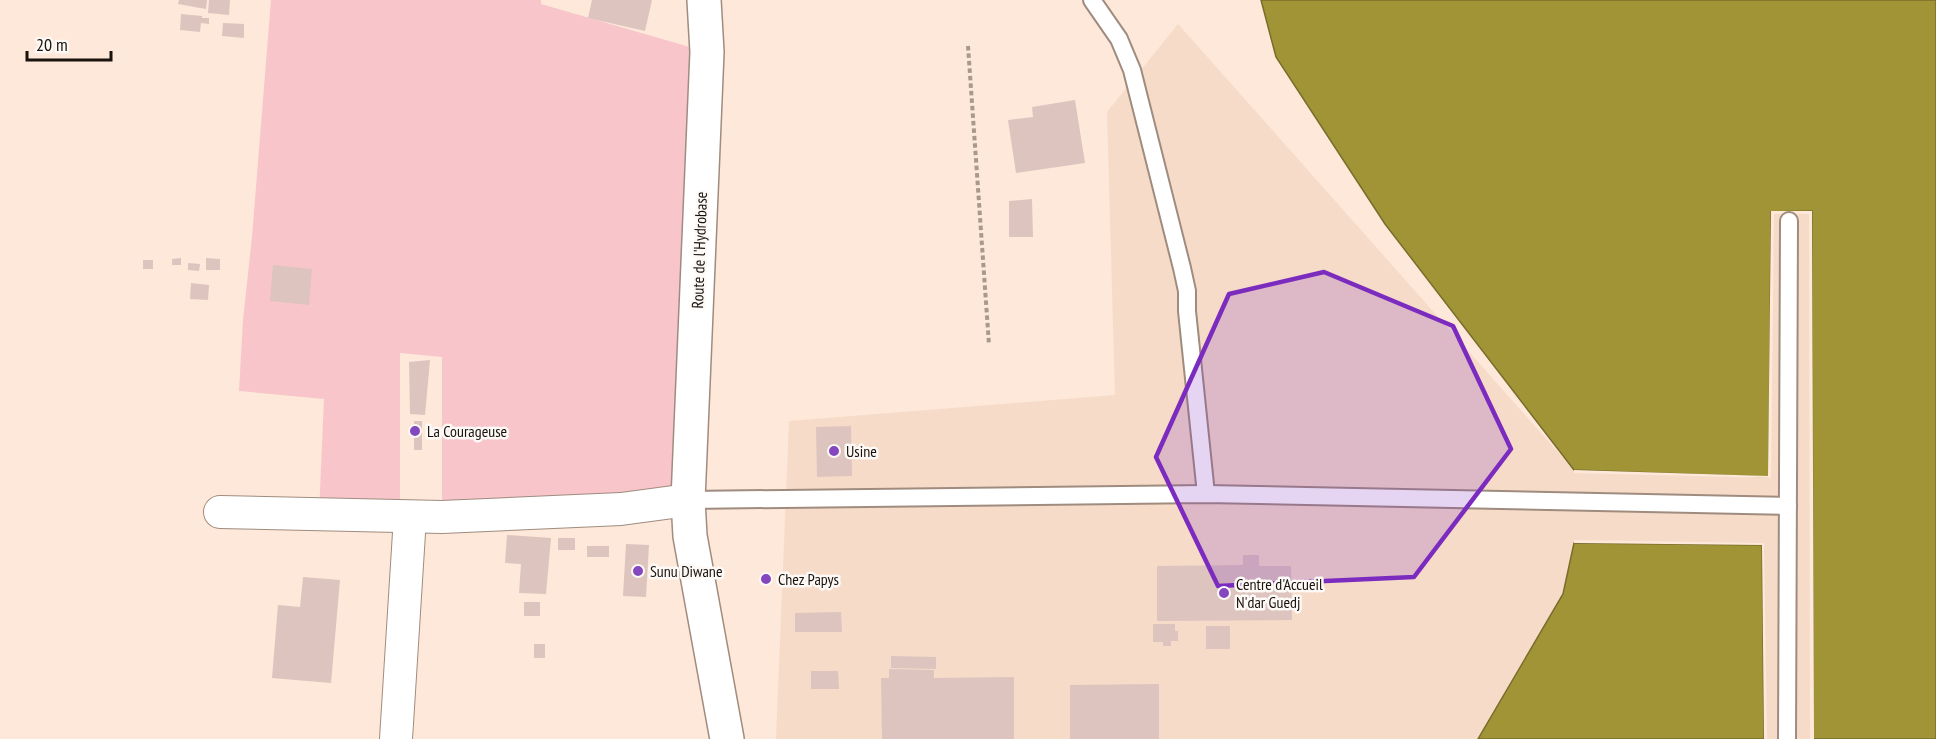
<svg xmlns="http://www.w3.org/2000/svg" width="1936" height="739" viewBox="0 0 1936 739" font-family="'PT Sans Narrow',sans-serif">
  <style>
    .built { fill: #f6dbc8 }
    .green { fill: #f8c5ca }
    .water { fill: #a19437; stroke: #786d2a; stroke-width: 1.5 }
    .pier { fill: #fde8d9 }
    .building { fill: #ddc4be }
    .lines { fill: none; stroke-linecap: round; stroke-linejoin: round }
    .lane-casing { stroke: #9f8c7f; stroke-width: 20 }
    .street-casing { stroke: #9f8c7f; stroke-width: 34 }
    .secondary-casing { stroke: #9f8c7f; stroke-width: 36 }
    .path { stroke: #a8998d; stroke-width: 4; stroke-dasharray: 4.5 3; stroke-linecap: butt }
    .lane { stroke: #fff; stroke-width: 16 }
    .street { stroke: #fff; stroke-width: 32 }
    .secondary { stroke: #fff; stroke-width: 33 }
    .marked { fill: #7b2cbf; fill-opacity: 0.2; stroke: #7b2cbf; stroke-width: 4.5; stroke-linejoin: round }
    .poi-dot { fill: #8447bd; stroke: #fdf9f6; stroke-width: 2 }
    .labels { text-anchor: middle; stroke-width: 5; stroke-linejoin: round; paint-order: stroke }
    .street-label { font-size: 16px; fill: #19120d; stroke: #fdf9f6 }
    .poi-label { font-size: 16px; fill: #19120d; stroke: #fdf9f6; text-anchor: start }
  </style>
  <rect width="100%" height="100%" fill="#fde8d9"/>
  <!-- built -->
  <polygon class="built" points="1178,24 1574,470 1771,211 1812,211 1813,739 1764,739 1762,545 1575,543 1563,594 1478,739 776,739 789,421 1115,395 1107,112"/>
  <!-- green -->
  <polygon class="green" points="271,0 541,0 541,4 707,52 688,500 442,517 442,357 400,353 400,516 319,514 324,399 239,391 243,320 252,237"/>
  <!-- water -->
  <g class="water">
    <polygon points="1261,0 1936,0 1936,739 1813,739 1812,211 1771,212 1769,477 1574,470 1385,224 1276,57"/>
    <polygon points="1574,543 1762,545 1764,739 1478,739 1563,594"/>
  </g>
  <!-- pier -->
  <g class="pier">
    <polygon points="1771,211 1812,211 1814,739 1810,739 1809,214 1774,214 1771,478 1574,473 1574,470 1768,476"/>
    <polygon points="1574,540 1764,543 1767,739 1764,739 1762,545 1574,543"/>
  </g>
  <!-- building -->
  <g class="building">
    <polygon points="179,0 207,0 206,9 178,4"/>
    <polygon points="209,0 230,0 229,15 208,13"/>
    <polygon points="592,0 652,0 645,31 588,18"/>
    <polygon points="181,14 202,16 202,18 209,18 209,24 201,23 200,32 180,30"/>
    <polygon points="223,23 244,24 244,38 222,36"/>
    <polygon points="1075,100 1085,163 1016,173 1008,120 1033,117 1032,107"/>
    <polygon points="1032,199 1033,237 1009,237 1009,201"/>
    <polygon points="181,258 181,265 172,265 172,259"/>
    <polygon points="206,258 220,259 220,270 206,270"/>
    <rect x="143" y="260" width="10" height="9"/>
    <polygon points="188,263 200,264 199,271 188,270"/>
    <polygon points="273,265 312,269 309,305 270,301"/>
    <polygon points="191,283 209,285 208,300 190,299"/>
    <polygon points="430,360 425,415 410,414 409,362"/>
    <rect x="414" y="421" width="8" height="29"/>
    <polygon points="851,426 852,476 817,477 816,427"/>
    <polygon points="507,535 551,538 546,594 519,593 521,564 505,563"/>
    <rect x="558" y="538" width="17" height="12"/>
    <polygon points="626,544 649,545 646,597 623,596"/>
    <rect x="587" y="546" width="22" height="11"/>
    <polygon points="1243,555 1259,555 1259,566 1291,566 1292,620 1157,621 1157,566 1243,565"/>
    <polygon points="303,577 340,580 331,683 272,678 278,605 300,607"/>
    <rect x="524" y="602" width="16" height="14"/>
    <polygon points="841,612 842,632 795,632 795,613"/>
    <polygon points="1153,624 1175,624 1175,631 1178,631 1178,641 1171,641 1171,646 1163,646 1163,642 1153,642"/>
    <rect x="1206" y="626" width="24" height="23"/>
    <rect x="534" y="644" width="11" height="14"/>
    <polygon points="891,656 936,657 936,669 891,668"/>
    <polygon points="889,669 934,670 934,678 1014,677 1014,739 882,739 881,678 889,678"/>
    <polygon points="811,671 838,671 839,689 811,689"/>
    <polygon points="1159,684 1159,739 1070,739 1070,685"/>
  </g>
  <g class="lines">
    <!-- lane casing -->
    <g class="lane-casing">
      <g id="lane">
        <polyline points="1092,0 1119,39 1132,70 1182,268 1187,291 1187,311 1206,494"/>
        <polyline points="688,500 1206,494 1788,506"/>
        <polyline points="1787,739 1789,221"/>
      </g>
    </g>
    <!-- street casing -->
    <g class="street-casing">
      <g id="street">
        <polyline points="220,512 442,517 621,509 688,500"/>
        <polyline points="396,739 410,517"/>
      </g>
    </g>
    <!-- secondary casing -->
    <g class="secondary-casing">
      <polyline id="secondary" points="704,0 707,52 688,500 690,536 727,739"/>
    </g>
    <!-- path -->
    <polyline class="path" points="968,46 989,345"/>
    <!-- lane -->
    <use href="#lane" class="lane"/>
    <!-- street -->
    <use href="#street" class="street"/>
    <!-- secondary -->
    <use href="#secondary" class="secondary"/>
  </g>
  <!-- marked area -->
  <path class="marked" d="M 1324,272 L 1453,326 L 1511,449 L 1414,577 L 1218,586 L 1156,457 L 1229,294 Z"/>
  <!-- markers -->
  <g class="poi-dot">
    <circle cx="415" cy="431" r="6"/>
    <circle cx="834" cy="451" r="6"/>
    <circle cx="638" cy="571" r="6"/>
    <circle cx="766" cy="579" r="6"/>
    <circle cx="1224" cy="593" r="6"/>
  </g>
  <g class="labels">
    <!-- street labels -->
    <g class="street-label">
      <text transform="translate(699 250) rotate(-88)" y="6">Route de l'Hydrobase</text>
    </g>
    <!-- poi labels -->
    <g class="poi-label">
      <text x="427" y="437">La Courageuse</text>
      <text x="846" y="457">Usine</text>
      <text x="650" y="577">Sunu Diwane</text>
      <text x="778" y="585">Chez Papys</text>
      <text x="1236" y="590">Centre d'Accueil<tspan x="1236" dy="18">N'dar Guedj</tspan></text>
    </g>
  </g>
  <!-- scale -->
  <path d="M27 51v9h84v-9" fill="none" stroke="#19120d" stroke-width="3"/>
  <text x="36" y="51" font-size="18" fill="#19120d" stroke="#fdf9f6" stroke-width="4.5" paint-order="stroke">20 m</text>
</svg>
